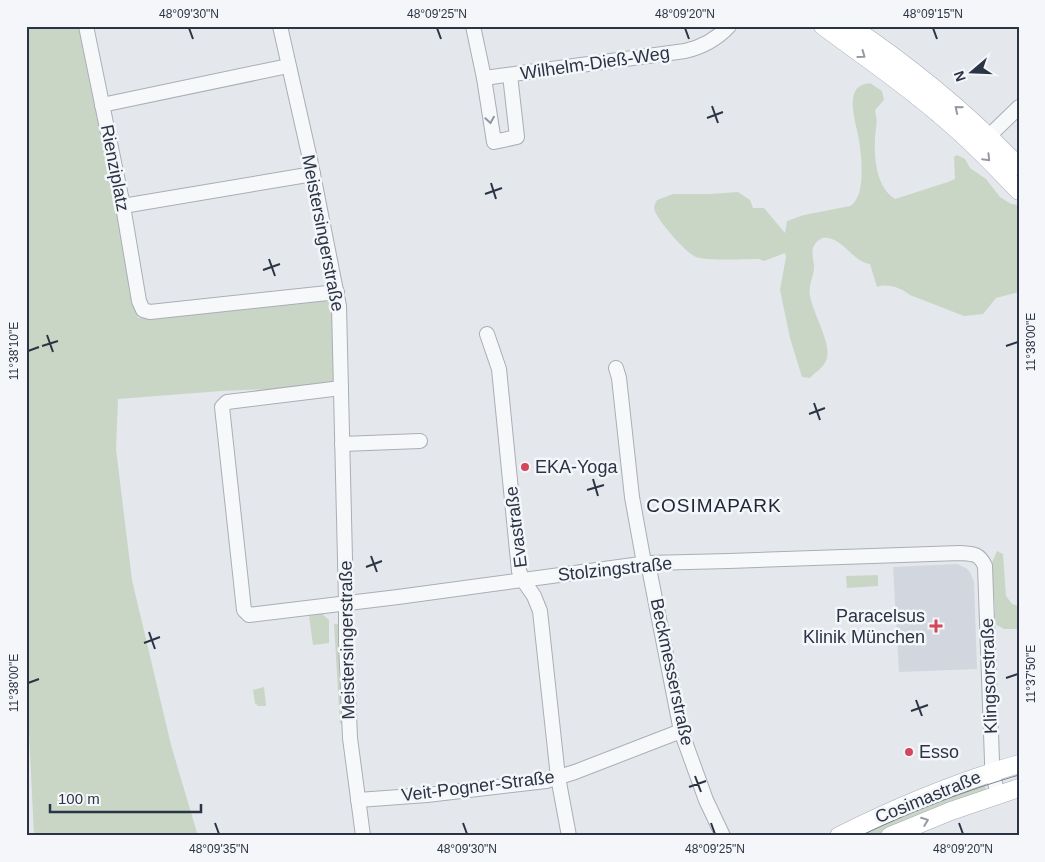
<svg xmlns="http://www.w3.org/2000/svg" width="1045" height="862" viewBox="0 0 1045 862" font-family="Helvetica,sans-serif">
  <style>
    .built { fill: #d2d6de }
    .green { fill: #c9d6c5 }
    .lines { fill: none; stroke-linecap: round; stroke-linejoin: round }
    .minor-casing { stroke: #a9aeb7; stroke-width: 16 }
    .major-casing { stroke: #a3abb8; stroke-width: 19 }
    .minor { stroke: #f7f8fa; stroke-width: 14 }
    .major { stroke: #fff; stroke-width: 18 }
    .tram { stroke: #7d8696; stroke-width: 1 }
    .oneway { stroke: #959aa2 }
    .oneway2 { stroke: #9196a0 }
    .ticks { fill: none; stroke: #2b3445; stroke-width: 2 }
    .poi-dot { fill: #d1495b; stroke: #f4f6f9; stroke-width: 2 }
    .labels { text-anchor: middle; stroke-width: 5; stroke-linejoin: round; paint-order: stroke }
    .street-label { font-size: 18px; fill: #2b3445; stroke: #f4f6f9 }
    .poi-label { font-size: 18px; fill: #2b3445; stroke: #f4f6f9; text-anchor: start }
    .neighbourhood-label { font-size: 19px; letter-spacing: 1px; fill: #1d2536; stroke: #f4f6f9 }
    .neatline { fill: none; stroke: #2b3445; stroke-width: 2 }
    .ticks-label { font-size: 12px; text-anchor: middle; fill: #2b3445 }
  </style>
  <rect width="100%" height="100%" fill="#e4e7ec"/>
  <!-- built -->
  <polygon class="built" points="957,564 966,568 970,572 974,582 977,669 899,672 893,567"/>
  <!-- green -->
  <g class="green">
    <polygon points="26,26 80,26 106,150 138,318 333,298 337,386 221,391 118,399 116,449 132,580 171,745 198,836 34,836 26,670"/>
    <path d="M 870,83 L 882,91 L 884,100 L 875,110 C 878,124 876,125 875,138 C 874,158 876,187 895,199 L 948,182 L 955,179 L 954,157 L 957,155 L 965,159 L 970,168 L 986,179 L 1000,197 L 1011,204 L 1019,205 L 1019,292 L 996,298 L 983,314 L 964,316 L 910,295 C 901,288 888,283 877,287 L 870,264 C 852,262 842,235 822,238 C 810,245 812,253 814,265 C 815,274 808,285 810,295 C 812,312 831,341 827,358 C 825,367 815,372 810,378 L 802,377 L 790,338 L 780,290 L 786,257 L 785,253 L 764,261 L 759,259 C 746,259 707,261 696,257 C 686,253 658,221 655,211 C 653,207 655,204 657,200 L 673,194 L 710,194 L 738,192 L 750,200 L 753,208 L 764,208 L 785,233 L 787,221 L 804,215 L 850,206 C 865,198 862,163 860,147 C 859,132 847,103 856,90 C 859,85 865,84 870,83 Z"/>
    <polygon points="997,551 1003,554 1006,596 1012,604 1019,606 1019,629 1004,629 995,624 995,608 991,565"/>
    <polygon points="878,575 878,586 847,588 846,576"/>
    <polygon points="321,613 329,620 329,643 313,645 309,615"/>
    <polygon points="334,624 339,624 339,674 343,721 340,724"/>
    <polygon points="264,687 266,706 258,706 255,703 253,690"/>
    <polygon points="983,780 987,792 884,836 847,836"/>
  </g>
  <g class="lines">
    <!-- minor casing -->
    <g class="minor-casing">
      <g id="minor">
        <polyline points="86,26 123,206 139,301 143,310 150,312 337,292"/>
        <polyline points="280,26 310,159 339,306 346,602 346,642 350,738 363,836"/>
        <polyline points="473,26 484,78 494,142 517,137 510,75"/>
        <path d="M 484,78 L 685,51 C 702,47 717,39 729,26"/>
        <polyline points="102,105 288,66"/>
        <polyline points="989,136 1019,107"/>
        <polyline points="123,206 313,174"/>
        <polyline points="487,334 499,369 519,571 523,580 534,596 540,611 558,777 569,836"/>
        <polyline points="616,368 619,378 632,497 644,563"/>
        <path d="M 341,388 L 227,402 L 222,407 L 244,610 L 249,615 L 398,597 L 648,563 L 729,561 L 960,553 C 973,554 979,553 985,566 L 992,761 L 992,772 L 998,794"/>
        <polyline points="342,444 420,441"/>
        <polyline points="648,563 681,731 706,800 723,836"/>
        <polyline points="358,800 427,795 546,781 575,772 681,731"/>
      </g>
    </g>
    <!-- major casing -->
    <g class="major-casing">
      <g id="major">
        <path d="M 823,26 C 862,55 902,82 939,114 C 967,137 993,164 1019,191"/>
        <path d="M 850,26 C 911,67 968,114 1019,167"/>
        <path d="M 839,836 C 897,807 957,782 1019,764"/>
        <polyline points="890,836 951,811 1019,788"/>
      </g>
    </g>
    <!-- minor -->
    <use href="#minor" class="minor"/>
    <!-- major -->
    <use href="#major" class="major"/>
    <!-- tram -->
    <path class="tram" d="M 860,836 C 912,811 964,791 1019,775"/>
  </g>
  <!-- one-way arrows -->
  <defs><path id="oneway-chevron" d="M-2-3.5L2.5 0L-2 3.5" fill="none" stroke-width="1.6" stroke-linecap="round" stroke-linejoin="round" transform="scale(1.25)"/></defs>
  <g class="oneway">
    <use href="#oneway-chevron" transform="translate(862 55) rotate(36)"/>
    <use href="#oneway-chevron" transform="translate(958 109) rotate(-141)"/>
    <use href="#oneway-chevron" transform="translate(987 158) rotate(46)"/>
    <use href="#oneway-chevron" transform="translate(925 821) rotate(-21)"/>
  </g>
  <use class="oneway2" href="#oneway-chevron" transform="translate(490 120) rotate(81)"/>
  <!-- ticks -->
  <path class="ticks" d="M 189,28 L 193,39M 437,28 L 441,39M 685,28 L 689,39M 933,28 L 937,39M 712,106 L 718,123M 707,118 L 723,112M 491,183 L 496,199M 485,194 L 502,188M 269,259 L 275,276M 263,270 L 280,264M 47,335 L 53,352M 42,346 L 58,341M 1006,346 L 1018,342M 28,351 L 39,347M 814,403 L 820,420M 809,414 L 825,408M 593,479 L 598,496M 587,490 L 604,485M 371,556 L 377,572M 366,567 L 382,561M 149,632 L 155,649M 144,643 L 160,637M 1006,678 L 1018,674M 28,683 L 39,679M 916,700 L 922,716M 911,711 L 928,705M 695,776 L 701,792M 689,787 L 706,781M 215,823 L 219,834M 463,823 L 467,834M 711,823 L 715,834M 959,823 L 963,834"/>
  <!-- markers -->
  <g class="poi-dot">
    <circle cx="525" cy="467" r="5"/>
    <path d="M933.5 618.5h5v5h5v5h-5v5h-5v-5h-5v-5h5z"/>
    <circle cx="909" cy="752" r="5"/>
  </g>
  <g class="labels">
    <!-- street labels -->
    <g class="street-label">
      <text transform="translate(595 63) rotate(-8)" y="6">Wilhelm-Dieß-Weg</text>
      <text transform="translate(115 168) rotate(79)" y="6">Rienziplatz</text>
      <text transform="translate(323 233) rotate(79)" y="6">Meistersingerstraße</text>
      <text transform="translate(516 527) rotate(-97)" y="6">Evastraße</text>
      <text transform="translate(615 569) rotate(-6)" y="6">Stolzingstraße</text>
      <text transform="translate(347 640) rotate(-91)" y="6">Meistersingerstraße</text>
      <text transform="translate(672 672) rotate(78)" y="6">Beckmesserstraße</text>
      <text transform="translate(989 676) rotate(-92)" y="6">Klingsorstraße</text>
      <text transform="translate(478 786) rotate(-7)" y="6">Veit-Pogner-Straße</text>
      <text transform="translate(928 797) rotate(-22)" y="6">Cosimastraße</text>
    </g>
    <!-- poi labels -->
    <g class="poi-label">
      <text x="535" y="473">EKA-Yoga</text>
      <text x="925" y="622" text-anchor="end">Paracelsus<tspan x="925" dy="21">Klinik München</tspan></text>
      <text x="919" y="758">Esso</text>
    </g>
    <!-- neighbourhood labels -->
    <g class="neighbourhood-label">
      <text x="714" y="512">COSIMAPARK</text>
    </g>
  </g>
  <!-- border -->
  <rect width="1045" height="862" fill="none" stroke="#f4f6f9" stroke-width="55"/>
  <!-- north arrow -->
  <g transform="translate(972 72) rotate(251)" stroke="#f4f6f9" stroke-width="4" paint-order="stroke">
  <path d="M0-4L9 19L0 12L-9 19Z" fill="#2b3445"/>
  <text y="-8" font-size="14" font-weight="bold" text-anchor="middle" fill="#2b3445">N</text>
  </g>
  <!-- scale -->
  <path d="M50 804v8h151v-8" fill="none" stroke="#2b3445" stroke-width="2.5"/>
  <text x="58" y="804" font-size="15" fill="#2b3445" stroke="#f4f6f9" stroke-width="4" paint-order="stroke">100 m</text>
  <rect x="28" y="28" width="990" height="806" class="neatline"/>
  <g class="ticks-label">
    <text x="189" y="18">48°09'30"N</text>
    <text x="437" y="18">48°09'25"N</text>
    <text x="685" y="18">48°09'20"N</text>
    <text x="933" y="18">48°09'15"N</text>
    <text transform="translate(1031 342) rotate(-90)" y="4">11°38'00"E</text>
    <text transform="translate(14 351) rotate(-90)" y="4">11°38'10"E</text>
    <text transform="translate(1031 674) rotate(-90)" y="4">11°37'50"E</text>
    <text transform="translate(14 683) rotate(-90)" y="4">11°38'00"E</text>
    <text x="219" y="853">48°09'35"N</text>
    <text x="467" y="853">48°09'30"N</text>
    <text x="715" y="853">48°09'25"N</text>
    <text x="963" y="853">48°09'20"N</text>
  </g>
</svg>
